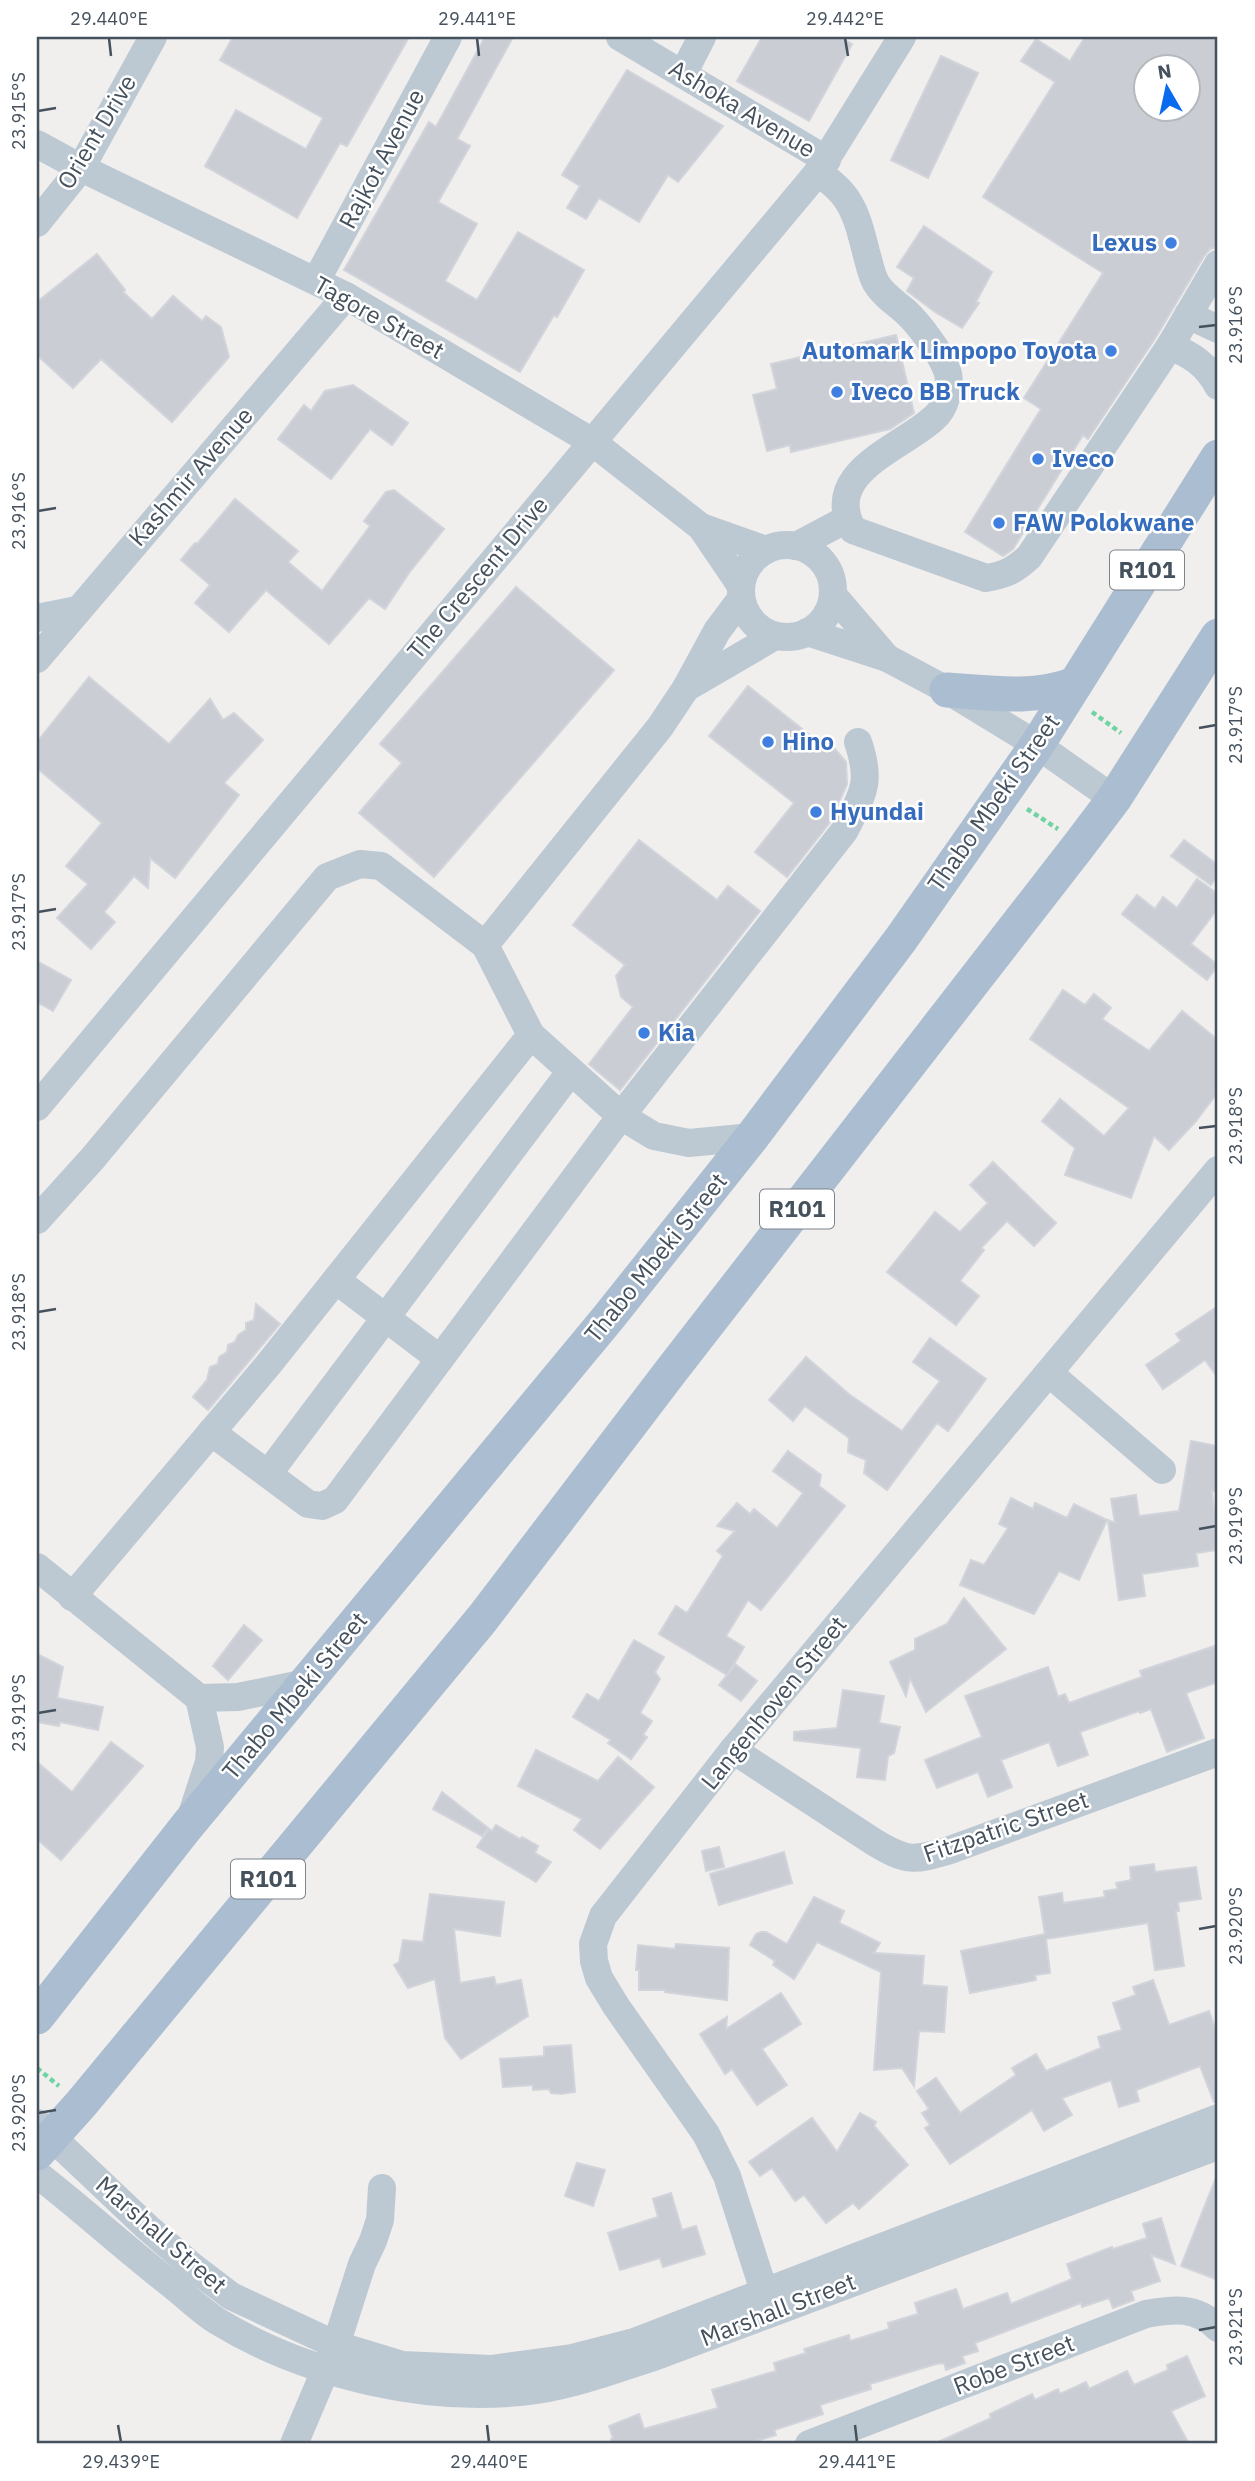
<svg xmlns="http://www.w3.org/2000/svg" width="1255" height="2481" viewBox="0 0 1255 2481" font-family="'IBM Plex Sans',sans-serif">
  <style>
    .building { fill: #cacdd3; stroke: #d1d4da; stroke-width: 2; fill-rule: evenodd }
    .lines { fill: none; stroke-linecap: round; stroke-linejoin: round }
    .path { stroke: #6dd4a2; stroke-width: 4.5; stroke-dasharray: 5 3.5; stroke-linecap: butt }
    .minor { stroke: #bdc9d2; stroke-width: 28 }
    .major { stroke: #abbdd0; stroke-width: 35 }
    .ticks { fill: none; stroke: #45515d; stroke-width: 2.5 }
    .shop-dot { fill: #3f7fe0; stroke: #fff; stroke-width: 2.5 }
    .labels { text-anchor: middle; stroke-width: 5; stroke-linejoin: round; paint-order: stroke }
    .shield { fill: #fff; stroke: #7d858e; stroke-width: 2 }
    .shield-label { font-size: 23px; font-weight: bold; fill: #45515d }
    .street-label { font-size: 24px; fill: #45515d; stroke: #fff }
    .shop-label { font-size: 24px; font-weight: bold; fill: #366cbe; stroke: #fff; text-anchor: start }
    .neatline { fill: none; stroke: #45515d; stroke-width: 2.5 }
    .ticks-label { font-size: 18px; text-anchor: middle; fill: #45515d }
  </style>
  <rect width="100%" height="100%" fill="#f1eeee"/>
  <!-- building -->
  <g class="building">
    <polygon points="233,37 409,37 347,146 340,143 297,218 205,166 236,110 306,149 323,118 220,60"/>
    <polygon points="485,37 513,37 457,139 470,146 438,202 477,224 445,281 477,300 518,232 584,270 557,317 554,315 520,372 344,270 429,122 436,127"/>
    <polygon points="762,37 840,37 852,44 809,121 737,81"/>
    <path d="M 1085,37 L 1218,37 L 1218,247 L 1210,249 L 1204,256 L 1156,337 L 1088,439 L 1083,435 L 1013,549 L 1003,556 L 965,532 L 1041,409 L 1024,398 L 1103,273 L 983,197 L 1055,82 L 1021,61 L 1036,39 L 1070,61 ZM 1146,66 L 1188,66 L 1188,108 L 1146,108 Z"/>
    <polygon points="941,56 978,73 928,178 891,160"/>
    <polygon points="627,70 723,126 678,182 668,175 639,222 599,198 586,219 567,208 580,186 562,175"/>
    <polygon points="924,226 992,272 976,302 979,303 962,328 935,312 907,291 914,278 897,267"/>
    <polygon points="97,254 125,290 123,292 152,319 173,296 202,321 206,316 221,327 229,357 172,422 101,359 73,388 37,355 37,302"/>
    <polygon points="896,335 914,413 890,429 791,452 790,445 767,451 753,395 777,389 771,364"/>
    <polygon points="353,385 408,423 392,445 370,429 331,479 278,439 304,405 311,411 325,391"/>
    <polygon points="394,490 444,529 409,573 385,609 369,598 329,644 266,590 229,632 195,603 210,585 181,560 195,543 197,544 235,499 298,551 288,562 322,591 370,526 364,521 386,492"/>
    <polygon points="516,587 614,670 434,877 359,813 402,763 380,744"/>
    <polygon points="89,677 169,744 210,699 223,720 234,713 263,740 224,783 239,795 175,878 150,858 148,888 134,876 104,912 115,922 91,949 57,918 88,884 66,866 102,823 37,768 37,742"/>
    <polygon points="748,686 826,748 830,743 846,762 847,784 831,821 787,877 755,852 794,803 709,736"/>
    <polygon points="639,840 717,900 728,886 760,911 620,1090 589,1064 633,1007 621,997 616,976 625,965 573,925"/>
    <polygon points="1184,840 1218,865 1218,875 1211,885 1171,856"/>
    <polygon points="1197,879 1218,894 1218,908 1191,944 1218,965 1207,980 1122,914 1137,895 1155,909 1163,897 1177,908"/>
    <polygon points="37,961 71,980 53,1011 37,1002"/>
    <polygon points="1063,990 1085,1005 1094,994 1111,1008 1102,1019 1149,1051 1182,1011 1218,1040 1218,1092 1196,1121 1169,1150 1154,1136 1131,1198 1065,1175 1075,1148 1042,1121 1060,1099 1104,1136 1129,1108 1030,1039"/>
    <polygon points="993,1162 1056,1223 1034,1246 1007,1221 981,1248 984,1250 960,1281 979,1296 956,1325 887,1272 935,1212 960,1232 988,1203 970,1185"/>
    <polygon points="256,1304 280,1324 208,1410 193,1397 207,1380 210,1367 218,1364 219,1357 227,1352 228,1345 235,1342 238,1335 246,1330 246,1323 254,1320"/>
    <polygon points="1218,1306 1218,1378 1205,1360 1163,1389 1146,1365 1181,1341 1176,1334"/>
    <polygon points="930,1338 986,1379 948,1431 937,1423 887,1490 864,1473 866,1460 848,1452 849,1438 805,1406 793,1421 769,1400 806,1357 850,1395 902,1431 940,1381 913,1362"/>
    <polygon points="1191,1441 1218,1446 1218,1492 1212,1491 1218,1550 1196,1553 1198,1566 1142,1574 1145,1596 1119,1600 1108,1520 1115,1523 1111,1499 1136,1495 1139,1516 1179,1511"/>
    <polygon points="788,1451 821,1475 819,1486 845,1506 761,1610 748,1600 726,1636 744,1647 728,1674 735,1664 757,1681 741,1701 719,1685 727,1675 659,1634 676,1606 687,1613 723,1556 717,1551 735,1531 717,1526 737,1503 750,1514 754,1509 777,1528 803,1493 773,1471"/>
    <polygon points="1011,1498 1033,1509 1035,1503 1067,1518 1074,1504 1107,1520 1079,1580 1059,1571 1034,1614 960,1585 971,1560 984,1565 1008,1528 999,1524"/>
    <polygon points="964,1598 1006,1649 926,1712 910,1678 906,1696 890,1662 915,1650 915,1639 947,1624"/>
    <polygon points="244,1625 262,1640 228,1680 213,1666"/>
    <polygon points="634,1640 664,1657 655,1672 660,1679 640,1713 652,1721 643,1735 647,1737 631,1759 608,1743 611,1740 573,1717 587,1694 599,1701"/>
    <polygon points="1218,1645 1218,1682 1186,1693 1204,1738 1167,1752 1151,1709 1140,1713 1139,1711 1080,1732 1088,1755 1058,1766 1049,1742 1001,1760 1012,1787 988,1797 978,1772 937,1788 925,1760 982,1737 965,1696 1048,1667 1058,1697 1065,1694 1069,1703 1142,1677 1140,1671"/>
    <polygon points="37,1654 63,1667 57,1698 103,1707 98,1730 60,1722 59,1726 37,1722"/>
    <polygon points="843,1690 884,1696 879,1723 900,1727 894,1753 888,1756 885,1780 857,1777 861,1748 794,1740 794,1732 837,1728"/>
    <polygon points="111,1742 143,1766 61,1860 37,1839 37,1762 72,1792"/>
    <polygon points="536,1750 598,1781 618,1757 654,1787 600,1849 574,1830 582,1819 518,1786"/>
    <polygon points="442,1792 488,1828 482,1836 433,1809"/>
    <polygon points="496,1825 520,1839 522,1837 538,1846 535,1853 551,1862 536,1882 477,1847 489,1829 492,1831"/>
    <polygon points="719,1847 724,1867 706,1871 702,1851"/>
    <polygon points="784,1852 792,1883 719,1905 710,1874"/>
    <polygon points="1154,1864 1155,1872 1196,1867 1201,1899 1178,1902 1179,1911 1176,1911 1184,1966 1155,1970 1148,1923 1046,1939 1050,1973 1035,1975 1036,1980 970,1993 961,1951 1045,1934 1039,1897 1062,1893 1063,1903 1105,1897 1104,1891 1118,1889 1116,1883 1131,1880 1130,1867"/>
    <polygon points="430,1894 504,1902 500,1936 454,1929 460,1983 494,1977 496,1985 521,1980 528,2016 461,2059 445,2038 435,1979 408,1988 394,1965 399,1962 403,1940 423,1942"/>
    <polygon points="814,1897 844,1911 839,1923 880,1943 874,1953 924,1956 922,1985 947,1987 944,2032 919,2031 914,2086 902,2068 874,2070 881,1972 817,1942 794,1979 773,1965 775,1961 750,1945 756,1934 761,1932 766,1932 787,1944"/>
    <polygon points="676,1944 729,1948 727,2000 665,1992 665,1990 639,1990 639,1970 636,1970 638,1945 675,1949"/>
    <polygon points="1153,1980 1169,2025 1209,2011 1218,2036 1218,2102 1214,2102 1200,2066 1136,2090 1139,2101 1119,2107 1111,2080 1062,2098 1072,2115 1044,2131 1032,2110 950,2164 925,2128 930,2125 922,2113 929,2109 917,2091 936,2078 960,2113 1016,2075 1012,2068 1036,2054 1046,2071 1101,2048 1098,2037 1122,2030 1113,2003 1136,1995 1133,1987"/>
    <polygon points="781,1993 801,2024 762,2049 787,2085 757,2105 732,2069 725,2074 700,2034 727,2017 726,2029"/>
    <polygon points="571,2045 575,2092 561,2094 551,2093 549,2089 533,2090 533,2085 503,2087 500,2059 544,2056 544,2047"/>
    <polygon points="860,2113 876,2122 874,2126 908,2165 859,2209 853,2203 826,2223 804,2195 795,2201 772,2168 760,2176 749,2162 812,2118 837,2152"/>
    <polygon points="577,2163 605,2170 593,2206 565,2196"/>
    <polygon points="1217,2175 1218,2175 1218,2280 1181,2266"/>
    <polygon points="671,2193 682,2230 696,2226 705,2254 663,2267 660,2258 620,2270 608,2233 658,2217 653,2199"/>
    <polygon points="1161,2218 1175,2264 1151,2255 1160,2281 1131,2291 1134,2300 1113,2308 1109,2298 1082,2307 1081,2303 975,2343 978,2351 962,2356 965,2363 946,2370 944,2363 936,2364 870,2384 871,2389 820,2405 823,2414 774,2430 776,2435 746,2444 612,2444 611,2439 613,2438 609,2426 639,2414 644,2429 718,2408 712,2390 776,2371 774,2363 806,2353 804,2349 849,2335 850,2341 889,2329 888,2323 918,2314 915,2303 956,2289 963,2309 1007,2293 1011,2304 1072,2279 1067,2264 1112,2247 1113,2249 1147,2238 1143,2224"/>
    <polygon points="1187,2356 1205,2396 1171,2411 1189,2444 934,2444 991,2418 990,2414 1032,2394 1035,2400 1058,2389 1060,2394 1086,2382 1089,2389 1127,2371 1134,2385 1168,2370 1167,2365"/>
  </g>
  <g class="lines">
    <!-- path -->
    <g class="path">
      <polyline points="1092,712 1121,733"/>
      <polyline points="1027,809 1058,829"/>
      <polyline points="37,2068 59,2086"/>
    </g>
    <!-- minor -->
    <g class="minor">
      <polyline points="620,37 827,160"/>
      <polyline points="683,74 702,37"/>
      <polyline points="37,144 81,168 346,296 591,441 701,527 741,586"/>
      <path d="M 818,172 C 826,178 835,185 842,193 C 856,209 861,232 866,252 C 869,262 871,274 876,283 C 883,295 896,303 906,312 C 919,324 944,357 948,374 C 951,387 945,409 934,418 C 902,448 821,472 853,530 L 986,578 C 1005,575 1015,570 1029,557 L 1170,346 L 1218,264"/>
      <polyline points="37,223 81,168 153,37"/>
      <polyline points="316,281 448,37"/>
      <polyline points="1188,315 1218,329"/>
      <path d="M 1170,346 C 1192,355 1207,365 1218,386"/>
      <polyline points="701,527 766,550"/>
      <circle cx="787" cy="591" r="46"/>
      <polyline points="796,546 847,519"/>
      <polyline points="833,595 887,658"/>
      <polyline points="37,618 77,610"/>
      <polyline points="807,632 887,658 947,690 1037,745 1114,799"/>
      <polyline points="37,659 346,296"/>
      <polyline points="686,688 775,636"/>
      <polyline points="485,945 660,727 686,688 717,631 741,599"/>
      <polyline points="37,1107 818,172 902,37"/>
      <polyline points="37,1220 93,1158 327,877 360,864 381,866 485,945 531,1035 621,1116 654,1136 689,1143 752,1137"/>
      <polyline points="336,1280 440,1359"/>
      <polyline points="1049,1373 1162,1470"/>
      <path d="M 211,1432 L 308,1504 L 322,1506 L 335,1500 L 621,1116 L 845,830 C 863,793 872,783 858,742"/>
      <polyline points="268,1474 571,1071"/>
      <polyline points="37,1567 199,1698 210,1747 209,1762 192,1814"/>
      <polyline points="72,1597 268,1365 531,1035"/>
      <polyline points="199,1698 238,1697 306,1683"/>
      <path d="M 733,1750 L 874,1842 C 907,1862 913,1861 950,1850 L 1218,1752"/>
      <polyline points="37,2123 147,2227 193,2267 231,2296 336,2345 402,2365 491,2369 572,2358 634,2342 1218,2118"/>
      <path d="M 37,2174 C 83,2210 126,2249 172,2285 C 187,2297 201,2311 217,2321 C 307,2376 433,2405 537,2390 C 577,2384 616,2369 654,2357 L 1218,2146"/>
      <polyline points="764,2291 727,2176 706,2134 616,2006 599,1978 594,1961 593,1944 603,1916 733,1750 1218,1170"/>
      <polyline points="294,2444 336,2345 362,2264 373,2241 380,2220 382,2188"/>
      <path d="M 809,2444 L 1146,2314 C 1174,2309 1196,2306 1218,2328"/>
    </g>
    <!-- major -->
    <g class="major">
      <path d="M 947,690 C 991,693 1033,700 1075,684"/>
      <polyline points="37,2017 187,1826 608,1318 752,1137 901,939 1037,745 1218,457"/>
      <polyline points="37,2153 81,2104 482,1619 671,1371 1080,844 1114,799 1218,636"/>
    </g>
  </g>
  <!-- ticks -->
  <path class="ticks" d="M 109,38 L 111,56M 477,38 L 479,56M 845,38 L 848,56M 38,111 L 56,108M 1199,327 L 1216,325M 38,511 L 56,508M 1199,728 L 1216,725M 38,912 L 56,909M 1199,1128 L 1216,1126M 38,1312 L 56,1309M 1199,1529 L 1216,1526M 38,1713 L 56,1710M 1199,1929 L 1216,1926M 38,2113 L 56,2110M 1199,2330 L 1216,2327M 118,2425 L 121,2442M 487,2425 L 489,2442M 855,2425 L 857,2442"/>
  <!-- markers -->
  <g class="shop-dot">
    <circle cx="1171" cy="243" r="7"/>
    <circle cx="1111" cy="351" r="7"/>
    <circle cx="837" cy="392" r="7"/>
    <circle cx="1038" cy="459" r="7"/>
    <circle cx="999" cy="523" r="7"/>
    <circle cx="768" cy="742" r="7"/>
    <circle cx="816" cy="812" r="7"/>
    <circle cx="644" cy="1033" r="7"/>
  </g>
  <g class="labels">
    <!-- shield labels -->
    <g class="shield">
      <rect x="1110" y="550.5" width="74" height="39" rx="5"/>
      <rect x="760" y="1189.5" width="74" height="39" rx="5"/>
      <rect x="231" y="1859.5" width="74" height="39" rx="5"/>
    </g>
    <g class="shield-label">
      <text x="1147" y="578">R101</text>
      <text x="797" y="1217">R101</text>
      <text x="268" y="1887">R101</text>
    </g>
    <!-- street labels -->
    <g class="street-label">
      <text transform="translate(742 109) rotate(31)" y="8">Ashoka Avenue</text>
      <text transform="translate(97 132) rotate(-59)" y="8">Orient Drive</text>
      <text transform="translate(382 159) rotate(-62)" y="8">Rajkot Avenue</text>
      <text transform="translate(379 318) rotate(29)" y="8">Tagore Street</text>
      <text transform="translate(191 477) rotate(-49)" y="8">Kashmir Avenue</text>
      <text transform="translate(478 578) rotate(-50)" y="8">The Crescent Drive</text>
      <text transform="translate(994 803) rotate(-55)" y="8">Thabo Mbeki Street</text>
      <text transform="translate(656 1258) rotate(-51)" y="8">Thabo Mbeki Street</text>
      <text transform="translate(295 1696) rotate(-50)" y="8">Thabo Mbeki Street</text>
      <text transform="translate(774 1703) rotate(-51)" y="8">Langenhoven Street</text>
      <text transform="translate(1006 1827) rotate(-19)" y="8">Fitzpatric Street</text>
      <text transform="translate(161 2235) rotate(41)" y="8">Marshall Street</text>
      <text transform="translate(778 2310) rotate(-21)" y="8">Marshall Street</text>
      <text transform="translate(1014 2365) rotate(-21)" y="8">Robe Street</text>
    </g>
    <!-- shop labels -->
    <g class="shop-label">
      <text x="1157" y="251" text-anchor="end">Lexus</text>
      <text x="1097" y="359" text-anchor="end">Automark Limpopo Toyota</text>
      <text x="851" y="400">Iveco BB Truck</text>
      <text x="1052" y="467">Iveco</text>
      <text x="1013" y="531">FAW Polokwane</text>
      <text x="782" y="750">Hino</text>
      <text x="830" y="820">Hyundai</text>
      <text x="658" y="1041">Kia</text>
    </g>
  </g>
  <!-- border -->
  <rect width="1255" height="2481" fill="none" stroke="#ffffff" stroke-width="77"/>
  <!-- north arrow -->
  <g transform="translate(1167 88) rotate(351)"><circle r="33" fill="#ffffff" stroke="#b5b9be" stroke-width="2"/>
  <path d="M0-5L12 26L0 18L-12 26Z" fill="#096cef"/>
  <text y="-10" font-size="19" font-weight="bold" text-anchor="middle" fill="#45515d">N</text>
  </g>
  <rect x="38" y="38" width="1178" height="2404" class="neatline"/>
  <g class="ticks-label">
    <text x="109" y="25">29.440°E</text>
    <text x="477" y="25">29.441°E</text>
    <text x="845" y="25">29.442°E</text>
    <text transform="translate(19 111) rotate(-90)" y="6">23.915°S</text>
    <text transform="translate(1236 325) rotate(-90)" y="6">23.916°S</text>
    <text transform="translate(19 511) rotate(-90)" y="6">23.916°S</text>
    <text transform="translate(1236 725) rotate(-90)" y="6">23.917°S</text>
    <text transform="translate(19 912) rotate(-90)" y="6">23.917°S</text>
    <text transform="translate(1236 1126) rotate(-90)" y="6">23.918°S</text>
    <text transform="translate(19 1312) rotate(-90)" y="6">23.918°S</text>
    <text transform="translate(1236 1526) rotate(-90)" y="6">23.919°S</text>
    <text transform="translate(19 1713) rotate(-90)" y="6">23.919°S</text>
    <text transform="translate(1236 1926) rotate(-90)" y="6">23.920°S</text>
    <text transform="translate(19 2113) rotate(-90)" y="6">23.920°S</text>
    <text transform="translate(1236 2327) rotate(-90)" y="6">23.921°S</text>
    <text x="121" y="2468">29.439°E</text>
    <text x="489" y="2468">29.440°E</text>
    <text x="857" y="2468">29.441°E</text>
  </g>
</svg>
